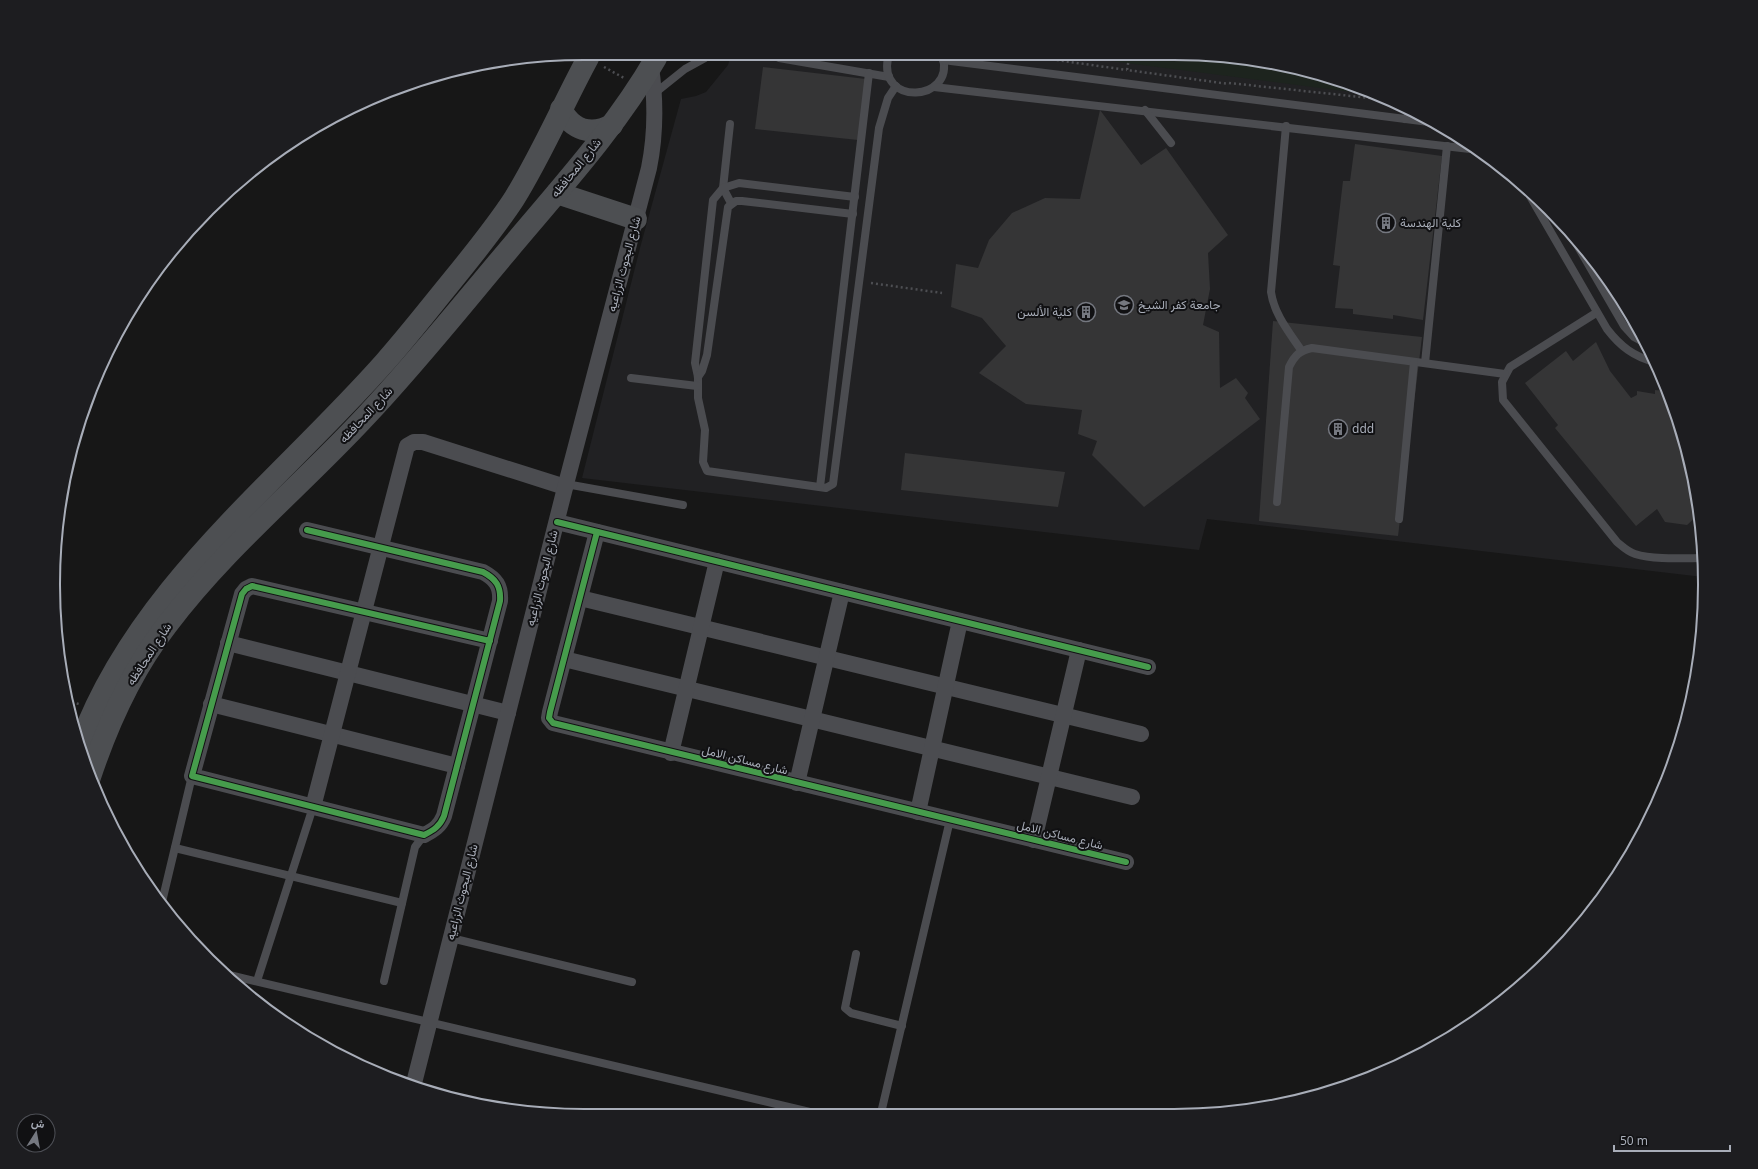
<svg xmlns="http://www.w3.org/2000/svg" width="1758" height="1169" viewBox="0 0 1758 1169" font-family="'Noto Sans',Vazirmatn,sans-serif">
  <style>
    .built { fill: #212123 }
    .green { fill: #1d241e }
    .building { fill: #353536 }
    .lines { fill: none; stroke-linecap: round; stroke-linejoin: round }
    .path { stroke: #4d4e52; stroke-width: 2.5; stroke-dasharray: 2 3; stroke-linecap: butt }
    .service { stroke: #4b4c50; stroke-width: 8 }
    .minor { stroke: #4b4c50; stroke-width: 16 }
    .primary { stroke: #4d4f52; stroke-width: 22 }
    .cycleway-casing { stroke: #111113; stroke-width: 8 }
    .cycleway { stroke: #469c4c; stroke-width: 6 }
    .labels { text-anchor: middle; stroke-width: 4; stroke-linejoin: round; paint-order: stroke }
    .street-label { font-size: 12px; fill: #a8adb8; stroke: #111113 }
    .poi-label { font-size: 12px; fill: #a8adb8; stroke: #111113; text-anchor: start }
    .rim { fill: none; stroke: #a8adb8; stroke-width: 2 }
  </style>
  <rect width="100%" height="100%" fill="#171717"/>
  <!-- built -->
  <polygon class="built" points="730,58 1243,58 1311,71 1408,108 1524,185 1595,261 1650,350 1687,447 1704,550 1703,577 1207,519 1199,550 582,478 640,248 681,99 696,96 706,92 728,65"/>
  <!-- green -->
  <polygon class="green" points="1088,58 1243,58 1311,71 1375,95"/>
  <!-- building -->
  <g class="building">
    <polygon points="763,67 866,79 858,140 755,129"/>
    <polygon points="1100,110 1141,165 1166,148 1228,235 1208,253 1210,289 1203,325 1219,332 1220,388 1236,378 1248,393 1245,398 1260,419 1144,507 1092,455 1097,441 1078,434 1082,410 1026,404 979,373 1006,346 982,318 951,307 956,264 978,268 989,240 1012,213 1045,198 1080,199"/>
    <polygon points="1355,144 1442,156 1423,320 1393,315 1393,319 1353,314 1353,309 1335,308 1340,266 1333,265 1343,181 1350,181"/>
    <polygon points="1273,321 1422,337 1398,536 1259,521"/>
    <polygon points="1596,342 1610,371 1631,398 1637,395 1637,391 1655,394 1655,390 1666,391 1687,447 1698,515 1687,525 1665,522 1657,509 1636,526 1555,428 1558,425 1525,383 1566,351 1573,361"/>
    <polygon points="905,453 1065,472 1058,507 901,490"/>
  </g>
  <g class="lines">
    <!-- path -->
    <g class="path">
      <polyline points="1042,58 1127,70"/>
      <polyline points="1129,58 1127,70 1229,84"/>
      <polyline points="604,67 624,78"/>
      <polyline points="1229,83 1370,98 1371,94"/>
      <polyline points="871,283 942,293"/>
      <polyline points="67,701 79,704"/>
    </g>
    <!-- service -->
    <g class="service">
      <polyline points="779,58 889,77"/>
      <path d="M 888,58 C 878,106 954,102 943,58"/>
      <polyline points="943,60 1429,122"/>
      <polyline points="934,87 1470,149"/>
      <polyline points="655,93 685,69 705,58"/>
      <polyline points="1145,110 1171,143"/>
      <polyline points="1405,119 1413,111"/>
      <polyline points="730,124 723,188 731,203"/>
      <path d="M 1286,126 L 1271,292 C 1274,314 1289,332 1301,350"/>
      <path d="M 1523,184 L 1607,329 C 1620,346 1634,357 1655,362"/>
      <polyline points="855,197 739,183 723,188 713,200 695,363 698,377 698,398 705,430 703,462 707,471 826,488 833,484 879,128 888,98 896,86"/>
      <polyline points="1573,238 1624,326 1634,337 1647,344"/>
      <path d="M 1596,313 L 1510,367 L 1502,382 L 1503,400 L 1617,542 C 1623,547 1628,552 1635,554 C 1654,560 1684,558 1704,558"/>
      <polyline points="1425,363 1447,146"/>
      <polyline points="698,377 702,371 707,355 728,207 736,201 742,201 853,214"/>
      <polyline points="631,378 697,386"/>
      <polyline points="566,484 683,505"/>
      <polyline points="820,487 869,73"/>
      <path d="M 1277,502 L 1289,367 C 1295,355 1299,351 1312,348 L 1505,374"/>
      <polyline points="1399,519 1414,362"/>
      <polyline points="175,848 402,903"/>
      <polyline points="161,906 192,776"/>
      <polyline points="451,938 632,982"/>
      <polyline points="856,954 845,1008 851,1013 902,1026"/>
      <polyline points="225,974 814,1113"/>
      <polyline points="257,981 313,807"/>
      <polyline points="384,981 415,847 424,835"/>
      <polyline points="881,1113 950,820"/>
    </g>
    <!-- minor -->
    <g class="minor">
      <polyline points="557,522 1148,667"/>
      <path d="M 307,530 L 483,572 C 496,579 501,586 500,601 L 444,816 C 440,826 434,830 424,835 L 192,776 L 242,594 L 246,589 L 252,586 L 490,641"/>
      <polyline points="597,532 550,712 549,718 553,723 1126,862"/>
      <polyline points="580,598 1141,734"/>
      <polyline points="228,643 508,713"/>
      <polyline points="564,659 1132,797"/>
      <polyline points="211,704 457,766"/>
      <polyline points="671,753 717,561"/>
      <polyline points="797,783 842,592"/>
      <polyline points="313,807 407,446 414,442 423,442 565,487"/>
      <polyline points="918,812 960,621"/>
      <polyline points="1034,840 1079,650"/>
      <path d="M 413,1087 L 566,484 L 649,168 C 656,133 656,102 651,67"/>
    </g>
    <!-- primary -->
    <g class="primary">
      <path d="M 561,109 C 572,130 591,136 612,125"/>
      <polyline points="557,193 636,219"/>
      <path d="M 80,744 C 138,587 277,484 385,362 C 408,336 429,309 451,282 C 473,255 495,228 514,199 C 542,154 563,104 588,58"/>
      <path d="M 90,777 C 108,723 132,670 167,625 C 225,548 300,487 365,417 C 418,361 466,300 516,241 C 565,183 618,124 656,58"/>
    </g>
    <!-- cycleway casing -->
    <g class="cycleway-casing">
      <g id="cycleway">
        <polyline points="557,522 1148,667"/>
        <path d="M 307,530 L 483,572 C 496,579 501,586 500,601 L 444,816 C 440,826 434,830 424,835 L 192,776 L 242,594 L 246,589 L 252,586 L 490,641"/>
        <polyline points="597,532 550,712 549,718 553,723 1126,862"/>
      </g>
    </g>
    <!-- cycleway -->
    <use href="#cycleway" class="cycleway"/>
  </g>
  <!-- icons -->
  <defs>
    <g id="building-ring" transform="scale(1)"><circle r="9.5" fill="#111113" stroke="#757880" stroke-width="1.5"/><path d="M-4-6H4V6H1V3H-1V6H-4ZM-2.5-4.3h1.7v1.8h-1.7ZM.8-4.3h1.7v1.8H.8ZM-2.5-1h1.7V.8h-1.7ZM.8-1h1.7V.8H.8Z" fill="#757880"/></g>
    <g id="university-ring" transform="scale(1)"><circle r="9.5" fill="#111113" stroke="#757880" stroke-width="1.5"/><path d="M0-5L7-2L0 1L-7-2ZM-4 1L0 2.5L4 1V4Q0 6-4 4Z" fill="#757880"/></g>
  </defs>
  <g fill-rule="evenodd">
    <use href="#building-ring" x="1386" y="223"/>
    <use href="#university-ring" x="1124" y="305"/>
    <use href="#building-ring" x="1086" y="312"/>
    <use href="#building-ring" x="1338" y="429"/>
  </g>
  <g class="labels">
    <!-- street labels -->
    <g class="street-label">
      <text transform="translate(576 168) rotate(-51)" y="4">شارع المحافظه</text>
      <text transform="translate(624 264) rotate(-75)" y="4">شارع البحوث الزراعيه</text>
      <text transform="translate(366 415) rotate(-47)" y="4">شارع المحافظه</text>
      <text transform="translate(542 578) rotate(-76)" y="4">شارع البحوث الزراعيه</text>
      <text transform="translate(149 654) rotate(-57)" y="4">شارع المحافظه</text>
      <text transform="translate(745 760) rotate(14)" y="4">شارع مساكن الامل</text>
      <text transform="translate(1060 835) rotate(14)" y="4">شارع مساكن الامل</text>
      <text transform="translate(462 892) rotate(-76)" y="4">شارع البحوث الزراعيه</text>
    </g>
    <!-- poi labels -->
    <g class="poi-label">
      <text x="1400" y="227">كلية الهندسة</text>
      <text x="1138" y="309">جامعة كفر الشيخ</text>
      <text x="1072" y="316" text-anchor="end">كلية الألسن</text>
      <text x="1352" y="433">ddd</text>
    </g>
  </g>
  <!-- crop -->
  <path d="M0 0H1758V1169H0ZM584 60H1174A524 524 0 0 1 1698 584V585A524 524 0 0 1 1174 1109H584A524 524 0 0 1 60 585V584A524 524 0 0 1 584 60Z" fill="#1d1d20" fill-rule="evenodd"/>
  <path class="rim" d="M584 60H1174A524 524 0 0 1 1698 584V585A524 524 0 0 1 1174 1109H584A524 524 0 0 1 60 585V584A524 524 0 0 1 584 60Z"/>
  <!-- north arrow -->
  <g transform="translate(36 1133) rotate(11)"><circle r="19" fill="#111113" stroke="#4d4f55"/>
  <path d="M0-3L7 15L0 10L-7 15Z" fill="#757880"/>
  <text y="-6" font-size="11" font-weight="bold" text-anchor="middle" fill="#a8adb8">ش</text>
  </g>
  <!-- scale -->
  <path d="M1614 1145v6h116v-6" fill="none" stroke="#a8adb8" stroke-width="2"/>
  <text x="1620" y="1145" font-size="12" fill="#a8adb8" stroke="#111113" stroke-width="3" paint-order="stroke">50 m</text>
</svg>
